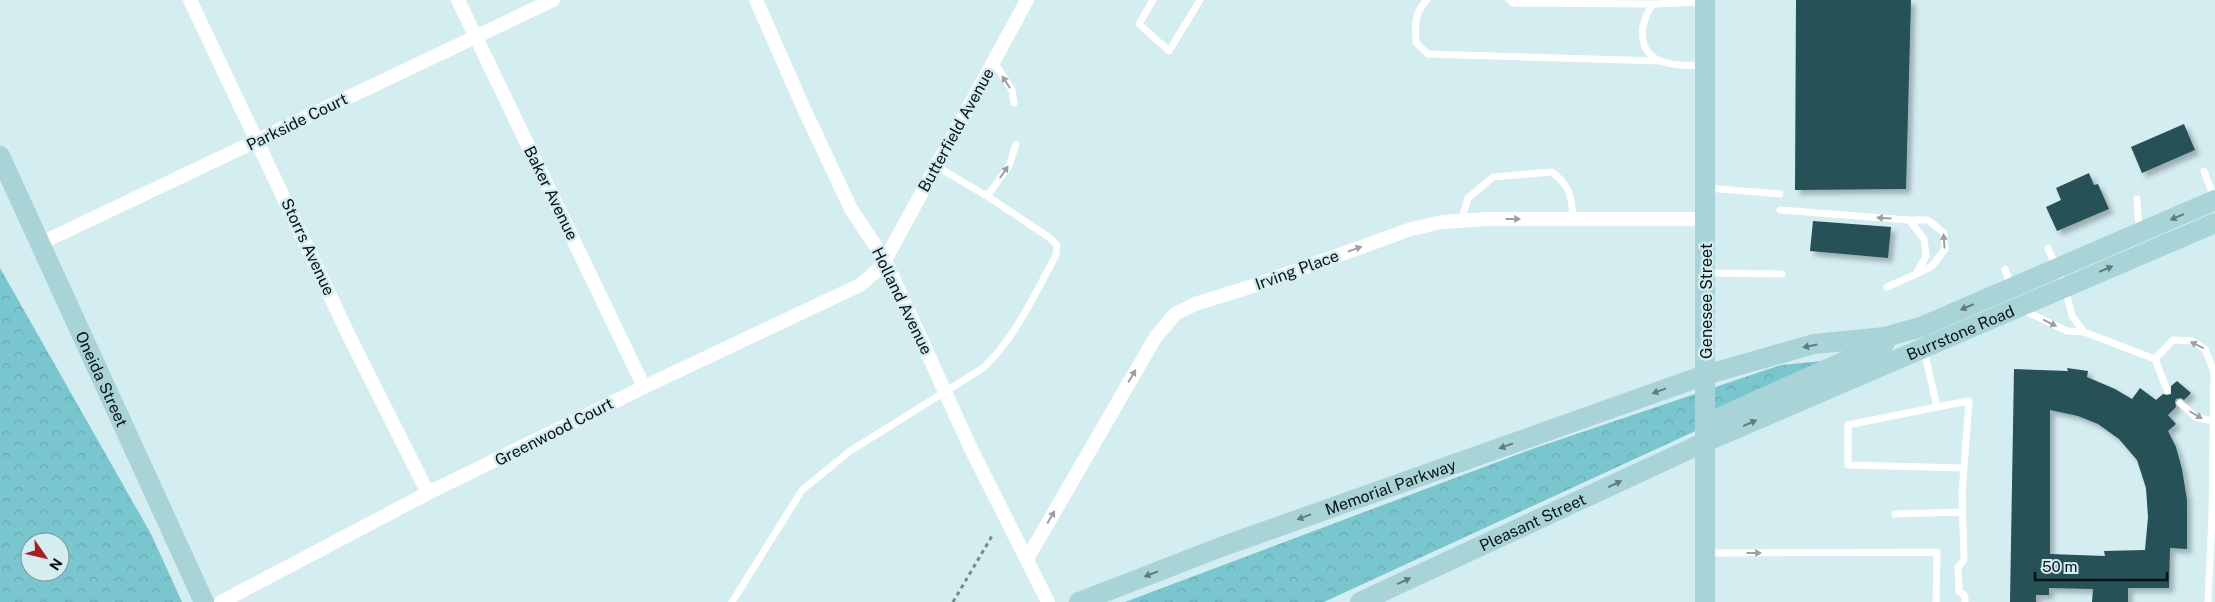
<svg xmlns="http://www.w3.org/2000/svg" width="2215" height="602" font-family="'Public Sans',sans-serif">
<defs>
<pattern id="park-crowns" width="20" height="18" patternUnits="userSpaceOnUse" patternTransform="scale(1.25)"><rect width="20" height="18" fill="#7ac6cf"/><path d="M2 6a3 3 0 1 1 6 0M12 15a3 3 0 1 1 6 0" fill="none" stroke="#68a9b1"/></pattern>
<filter id="shadow"><feDropShadow dx="4.5" dy="4.5" stdDeviation="2.5" flood-color="#0004"/></filter>
</defs>
<rect width="100%" height="100%" fill="#d4edf1"/>
<path fill="url(#park-crowns)" fill-rule="evenodd" d="M 0,268 L 151,534 L 182,602 L 0,602 ZM 30,542 L 60,542 L 60,572 L 30,572 Z
M 1854,358 L 1324,602 L 1125,602 L 1532,449 L 1781,365 Z"/>
<path fill="#255157" fill-rule="evenodd" filter="url(#shadow)" d="M 1796,0 L 1911,0 L 1906,189 L 1795,190 Z
M 2184,124 L 2195,150 L 2142,173 L 2131,147 Z
M 2089,173 L 2094,185 L 2098,184 L 2109,209 L 2057,231 L 2046,207 L 2061,200 L 2056,188 Z
M 1813,221 L 1891,227 L 1888,258 L 1810,251 Z
M 2067,368 L 2088,371 L 2087,377 L 2115,389 L 2132,399 L 2140,388 L 2156,400 L 2163,394 L 2167,395 L 2171,394 L 2171,386 L 2177,381 L 2191,393 L 2184,400 L 2181,398 L 2176,399 L 2175,402 L 2176,407 L 2168,415 L 2176,424 L 2168,431 L 2176,447 L 2182,469 L 2187,500 L 2187,549 L 2170,548 L 2169,588 L 2128,588 L 2128,602 L 2092,602 L 2093,589 L 2049,588 L 2049,595 L 2036,595 L 2036,602 L 2010,602 L 2014,369 L 2068,371 ZM 2050,410 L 2078,416 L 2098,424 L 2119,439 L 2137,460 L 2146,488 L 2148,517 L 2145,550 L 2104,551 L 2105,556 L 2050,554 Z"/>
<g fill="none" stroke-linecap="round" stroke-linejoin="round">
<path stroke="#77898b" stroke-width="3" stroke-dasharray="4 4" stroke-linecap="butt" d="M 953,602 L 992,536"/>
<path stroke="#fff" stroke-width="7" d="M 1153,0 L 1139,24 L 1169,51 L 1200,0
M 1427,0 C 1414,12 1415,26 1416,43 L 1428,54 L 1661,61
M 1509,0 L 1513,3 L 1653,4
M 1704,2 L 1653,4 C 1640,22 1635,51 1661,61 C 1674,66 1691,66 1704,65
M 994,62 L 1012,90 L 1014,103
M 2204,171 L 2214,198
M 1708,188 L 1780,194
M 987,196 L 1009,166 L 1016,144
M 2137,199 L 2139,231
M 1780,210 L 1909,220 L 1924,239 L 1926,256 L 1916,274 L 1887,287
M 1909,220 L 1928,220 L 1944,233 L 1945,249 L 1932,266 L 1916,274
M 1461,221 L 1468,198 L 1493,177 L 1552,172 C 1570,186 1572,197 1573,219
M 2048,248 L 2065,287 L 2072,316 L 2084,332
M 2005,269 L 2011,286
M 1707,273 L 1782,274
M 2023,310 L 2067,331 L 2084,332 L 2155,359 L 2167,390
M 1924,350 L 1937,407 L 1969,401 L 1962,493 L 1964,560 L 1958,567 L 1959,591 L 1965,596 L 1965,602
M 2155,359 L 2173,340 L 2192,341 L 2205,349 L 2214,372 L 2212,516 L 2208,602
M 2180,403 L 2197,418 L 2215,421
M 1937,407 L 1848,425 L 1848,465 L 1964,468
M 1895,514 L 1962,512
M 1706,553 L 1937,552 L 1936,602
M 732,602 L 802,490 L 850,451 L 983,368 C 1016,337 1034,295 1056,255 L 1057,245 L 1050,238 L 987,196 L 936,166"/>
<path stroke="#fff" stroke-width="14" d="M 190,0 L 350,338 L 428,493
M 458,0 L 644,387
M 756,0 L 804,109 L 851,209 L 885,260 L 971,449 L 1048,602
M 41,243 L 553,0
M 1027,559 L 1155,338 L 1175,314 L 1195,304 L 1253,286 L 1411,229 L 1442,222 L 1487,219 L 1706,219
M 221,602 L 428,493 L 644,387 L 860,285 L 880,268 L 885,260 L 1027,0"/>
<g stroke="#a8d3d7" stroke-width="20">
<path d="M 1705,0 L 1705,602"/>
<path id="s1" d="M 0,156 L 204,602"/>
<path d="M 1705,424 L 1885,343"/>
<path id="s2" d="M 1079,602 L 1221,547 L 1705,375 L 1814,344 L 1885,337 L 1921,327 L 2215,200"/>
<path id="s3" d="M 1360,602 L 1705,442 L 2215,223"/>
</g>
</g>
<defs><path id="oneway-solid" d="M-6-.8H1V-3.2L6.5 0L1 3.2V.8H-6Z" transform="scale(1.25)"/></defs>
<g fill="#9da0a1">
<use href="#oneway-solid" transform="translate(1006 82) rotate(-123)"/>
<use href="#oneway-solid" transform="translate(1004 172) rotate(-56)"/>
<use href="#oneway-solid" transform="translate(1884 218) rotate(-176)"/>
<use href="#oneway-solid" transform="translate(1513 219)"/>
<use href="#oneway-solid" transform="translate(1944 241) rotate(-94)"/>
<use href="#oneway-solid" transform="translate(1355 249) rotate(-20)"/>
<use href="#oneway-solid" transform="translate(2050 323) rotate(26)"/>
<use href="#oneway-solid" transform="translate(2197 345) rotate(-154)"/>
<use href="#oneway-solid" transform="translate(1132 376) rotate(-59)"/>
<use href="#oneway-solid" transform="translate(2196 415) rotate(30)"/>
<use href="#oneway-solid" transform="translate(1051 517) rotate(-60)"/>
<use href="#oneway-solid" transform="translate(1754 553)"/>
</g>
<g fill="#607c7f">
<use href="#oneway-solid" transform="translate(2177 217) rotate(157)"/>
<use href="#oneway-solid" transform="translate(2106 269) rotate(-23)"/>
<use href="#oneway-solid" transform="translate(1967 307) rotate(157)"/>
<use href="#oneway-solid" transform="translate(1810 346) rotate(169)"/>
<use href="#oneway-solid" transform="translate(1659 391) rotate(160)"/>
<use href="#oneway-solid" transform="translate(1750 423) rotate(-24)"/>
<use href="#oneway-solid" transform="translate(1506 446) rotate(160)"/>
<use href="#oneway-solid" transform="translate(1615 484) rotate(-25)"/>
<use href="#oneway-solid" transform="translate(1304 517) rotate(160)"/>
<use href="#oneway-solid" transform="translate(1151 574) rotate(159)"/>
<use href="#oneway-solid" transform="translate(1404 581) rotate(-25)"/>
</g>
<g text-anchor="middle" dominant-baseline="central" stroke-width="5" stroke-linejoin="round" paint-order="stroke">
<g font-size="16" fill="#091213" stroke="#d4edf1">
<text transform="translate(297 122) rotate(-26)">Parkside Court</text>
<text transform="translate(956 130) rotate(-61)">Butterfield Avenue</text>
<text transform="translate(551 193) rotate(64)">Baker Avenue</text>
<text transform="translate(308 247) rotate(65)">Storrs Avenue</text>
<text transform="translate(1297 270) rotate(-20)">Irving Place</text>
<text transform="translate(902 301) rotate(64)">Holland Avenue</text>
<text transform="translate(1706 301) rotate(-90)">Genesee Street</text>
<text stroke="none"><textPath href="#s3" startOffset="658">Burrstone Road</textPath></text>
<text stroke="none"><textPath href="#s1" startOffset="245">Oneida Street</textPath></text>
<text transform="translate(554 432) rotate(-27)">Greenwood Court</text>
<text stroke="none"><textPath href="#s2" startOffset="332">Memorial Parkway</textPath></text>
<text stroke="none"><textPath href="#s3" startOffset="190">Pleasant Street</textPath></text>
</g>
</g>
<g transform="translate(45 557) rotate(124)"><circle r="24" fill="#d4edf1" stroke="#839598"/>
<path d="M0-4L9 19L0 12L-9 19Z" fill="#ae1b20"/>
<text y="-8" font-size="14" font-weight="bold" text-anchor="middle" fill="#091213">N</text>
</g>
<path d="M2035 572v8h132v-8" fill="none" stroke="#091213" stroke-width="2.5"/>
<text x="2042" y="572" font-size="15" fill="#091213" stroke="#d4edf1" stroke-width="4" paint-order="stroke">50 m</text>
</svg>
